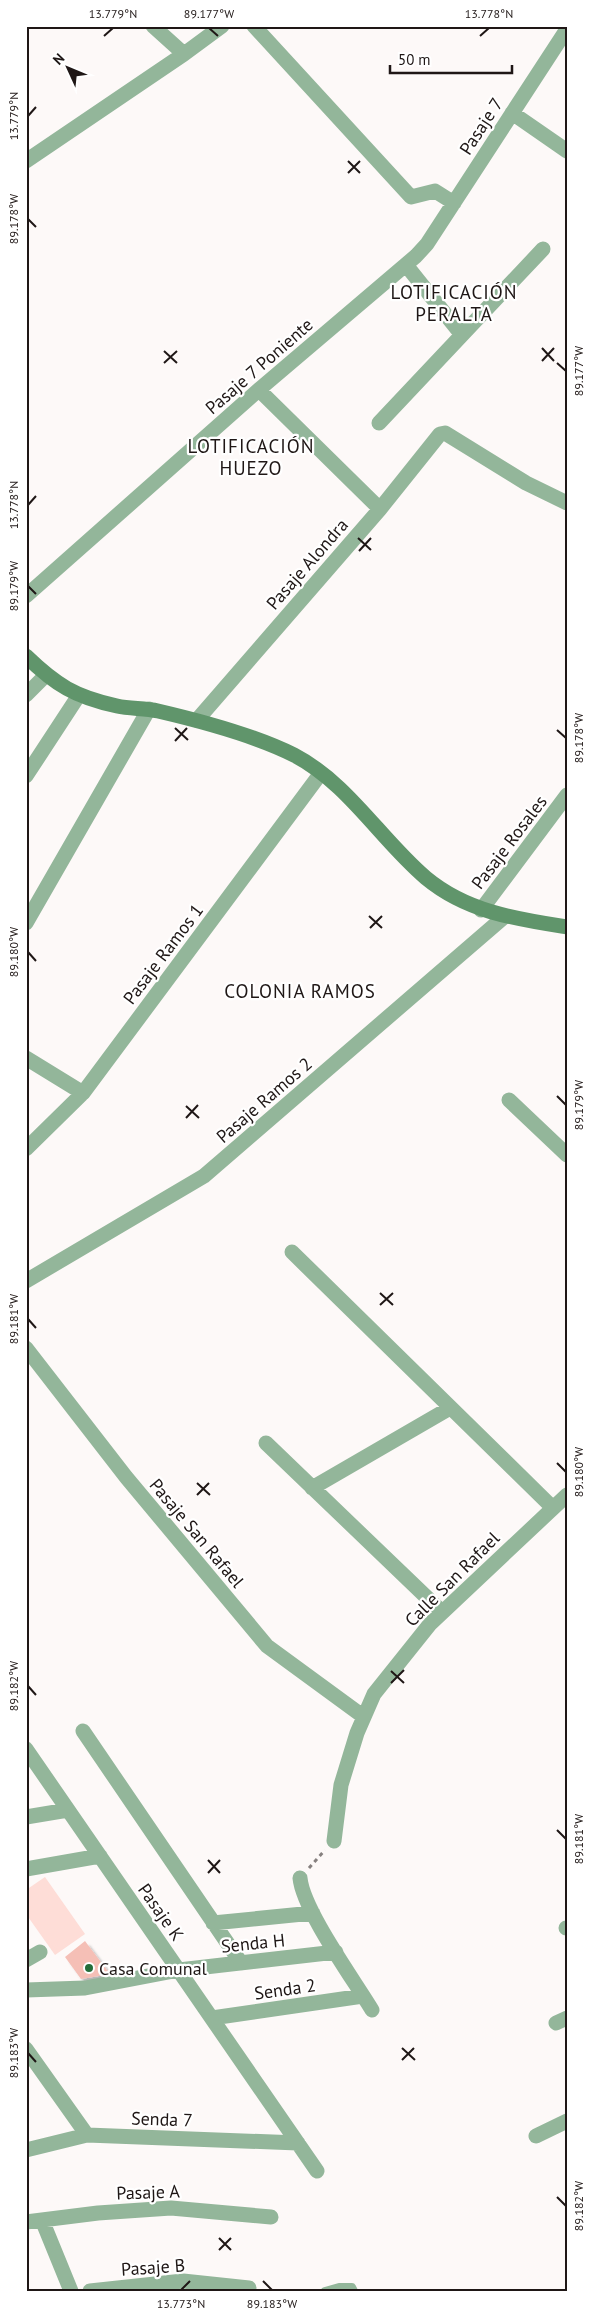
<svg xmlns="http://www.w3.org/2000/svg" width="593" height="2317" font-family="'PT Sans',sans-serif">
<defs>
<filter id="shadow"><feDropShadow dx="4.5" dy="4.5" stdDeviation="1" flood-color="#0004"/></filter>
</defs>
<rect width="100%" height="100%" fill="#fdf9f8"/>
<path fill="#feddd7" d="M 45,1877 L 85,1934 L 55,1955 L 26,1914 L 26,1890 Z"/>
<path fill="#f5bfb6" filter="url(#shadow)" d="M 85,1941 L 110,1974 L 81,1979 L 65,1957 Z"/>
<g fill="none" stroke-linecap="round" stroke-linejoin="round">
<path stroke="#86807f" stroke-width="3" stroke-dasharray="4 4" stroke-linecap="butt" d="M 309,1868 L 325,1850"/>
<path stroke="#93b69a" stroke-width="8" d="M 325,2291 L 339,2287 L 352,2287 L 354,2291"/>
<path stroke="#93b69a" stroke-width="15" d="M 153,26 L 184,54
M 254,26 L 411,197 L 435,191 L 454,203
M 512,113 L 567,151
M 26,161 L 184,54 L 222,26
M 406,265 L 462,335
M 259,390 L 380,509
M 379,423 L 543,249
M 26,596 L 262,387 L 416,256 L 427,244 L 567,29
M 26,695 L 46,675
M 197,720 L 380,509 L 440,434 L 445,433 L 526,483 L 567,503
M 26,776 L 79,695
M 481,910 L 567,795
M 26,923 L 149,709
M 26,1058 L 83,1093
M 509,1100 L 567,1155
M 26,1149 L 83,1093 L 321,773
M 292,1252 L 553,1508
M 26,1281 L 204,1176 L 504,917
M 26,1348 L 126,1477 L 267,1646 L 364,1717
M 266,1443 L 442,1612
M 312,1488 L 450,1408
M 83,1731 L 241,1963
M 26,1749 L 317,2171
M 26,1817 L 68,1810
M 334,1841 L 341,1785 L 357,1733 L 374,1694 L 430,1624 L 567,1495
M 26,1869 L 100,1856
M 300,1878 C 303,1910 354,1980 372,2010
M 213,1923 L 313,1913
M 566,1928 L 567,1928
M 26,1960 L 40,1952
M 26,1990 L 85,1988 L 179,1970 L 336,1952
M 212,2018 L 363,1996
M 556,2023 L 567,2018
M 26,2049 L 87,2135
M 536,2136 L 567,2121
M 26,2150 L 87,2135 L 298,2143
M 42,2220 L 71,2291
M 26,2222 L 98,2213 L 171,2208 L 271,2217
M 90,2291 L 183,2281 L 249,2288"/>
<path stroke="#60956b" stroke-width="15" d="M 26,656 C 56,685 75,697 117,706 C 130,709 144,708 158,711 C 201,721 254,735 294,755 C 348,783 381,840 426,878 C 467,912 516,919 567,927"/>
</g>
<path fill="none" stroke="#1f1716" stroke-width="2" d="M 209,28 L 218,36M 104,36 L 113,28M 480,36 L 489,28M 28,116 L 36,107M 348,161 L 360,173M 348,173 L 360,161M 28,219 L 36,227M 542,348 L 554,361M 164,351 L 177,363M 542,361 L 554,348M 164,363 L 177,351M 557,363 L 566,371M 28,505 L 36,496M 358,538 L 371,550M 359,551 L 371,538M 28,586 L 36,594M 175,728 L 188,740M 557,730 L 566,738M 175,741 L 187,728M 369,916 L 382,928M 370,928 L 382,916M 28,952 L 36,961M 557,1096 L 566,1105M 186,1106 L 199,1118M 186,1118 L 198,1105M 380,1293 L 393,1305M 380,1305 L 393,1293M 28,1319 L 36,1328M 557,1463 L 566,1472M 197,1483 L 210,1495M 197,1495 L 209,1483M 391,1671 L 404,1683M 391,1683 L 404,1670M 28,1686 L 36,1695M 557,1830 L 566,1839M 208,1860 L 220,1873M 208,1873 L 220,1860M 402,2048 L 415,2060M 28,2053 L 36,2062M 402,2060 L 414,2048M 557,2197 L 566,2206M 219,2238 L 231,2250M 219,2250 L 231,2238M 263,2281 L 272,2290M 181,2290 L 190,2281"/>
<circle fill="#246d3a" stroke="#fff" stroke-width="2" cx="89" cy="1968" r="5"/>
<g text-anchor="middle" dominant-baseline="central" stroke-width="4.5" stroke-linejoin="round" paint-order="stroke">
<g font-size="18" fill="#1f1716" stroke="#fff">
<text transform="translate(481 126) rotate(-57)">Pasaje 7</text>
<text transform="translate(259 366) rotate(-41)">Pasaje 7 Poniente</text>
<text transform="translate(307 564) rotate(-49)">Pasaje Alondra</text>
<text transform="translate(509 842) rotate(-53)">Pasaje Rosales</text>
<text transform="translate(163 954) rotate(-53)">Pasaje Ramos 1</text>
<text transform="translate(264 1100) rotate(-41)">Pasaje Ramos 2</text>
<text transform="translate(197 1533) rotate(50)">Pasaje San Rafael</text>
<text transform="translate(452 1579) rotate(-45)">Calle San Rafael</text>
<text transform="translate(161 1912) rotate(55)">Pasaje K</text>
<text transform="translate(253 1943) rotate(-6)">Senda H</text>
<text transform="translate(285 1989) rotate(-8)">Senda 2</text>
<text transform="translate(162 2119) rotate(2)">Senda 7</text>
<text transform="translate(148 2192) rotate(-2)">Pasaje A</text>
<text transform="translate(153 2267) rotate(-4)">Pasaje B</text>
</g>
<g font-size="18" fill="#1f1716" stroke="#fff" text-anchor="start">
<text x="99" y="1968">Casa Comunal</text>
</g>
<g font-size="19" letter-spacing="1" fill="#1f1716" stroke="#fff">
<text x="454" y="292">LOTIFICACIÓN<tspan x="454" dy="22">PERALTA</tspan></text>
<text x="251" y="446">LOTIFICACIÓN<tspan x="251" dy="22">HUEZO</tspan></text>
<text x="300" y="991">COLONIA RAMOS</text>
</g>
</g>
<rect width="593" height="2317" fill="none" stroke="#ffffff" stroke-width="55"/>
<g transform="translate(68 68) rotate(314)" stroke="#ffffff" stroke-width="4" paint-order="stroke">
<path d="M0-4L9 19L0 12L-9 19Z" fill="#1f1716"/>
<text y="-8" font-size="14" font-weight="bold" text-anchor="middle" fill="#1f1716">N</text>
</g>
<path d="M390 65v8h122v-8" fill="none" stroke="#1f1716" stroke-width="2.5"/>
<text x="398" y="65" font-size="15" fill="#1f1716" stroke="#ffffff" stroke-width="4" paint-order="stroke">50 m</text>
<rect x="28" y="28" width="538" height="2262" fill="none" stroke="#1f1716" stroke-width="2"/>
<g font-size="12" text-anchor="middle" fill="#1f1716">
<text x="113" y="18">13.779°N</text>
<text x="209" y="18">89.177°W</text>
<text x="489" y="18">13.778°N</text>
<text transform="translate(14 116) rotate(-90)" y="4">13.779°N</text>
<text transform="translate(14 219) rotate(-90)" y="4">89.178°W</text>
<text transform="translate(579 371) rotate(-90)" y="4">89.177°W</text>
<text transform="translate(14 505) rotate(-90)" y="4">13.778°N</text>
<text transform="translate(14 586) rotate(-90)" y="4">89.179°W</text>
<text transform="translate(579 738) rotate(-90)" y="4">89.178°W</text>
<text transform="translate(14 952) rotate(-90)" y="4">89.180°W</text>
<text transform="translate(579 1105) rotate(-90)" y="4">89.179°W</text>
<text transform="translate(14 1319) rotate(-90)" y="4">89.181°W</text>
<text transform="translate(579 1472) rotate(-90)" y="4">89.180°W</text>
<text transform="translate(14 1686) rotate(-90)" y="4">89.182°W</text>
<text transform="translate(579 1839) rotate(-90)" y="4">89.181°W</text>
<text transform="translate(14 2053) rotate(-90)" y="4">89.183°W</text>
<text transform="translate(579 2206) rotate(-90)" y="4">89.182°W</text>
<text x="181" y="2308">13.773°N</text>
<text x="272" y="2308">89.183°W</text>
</g>
</svg>
